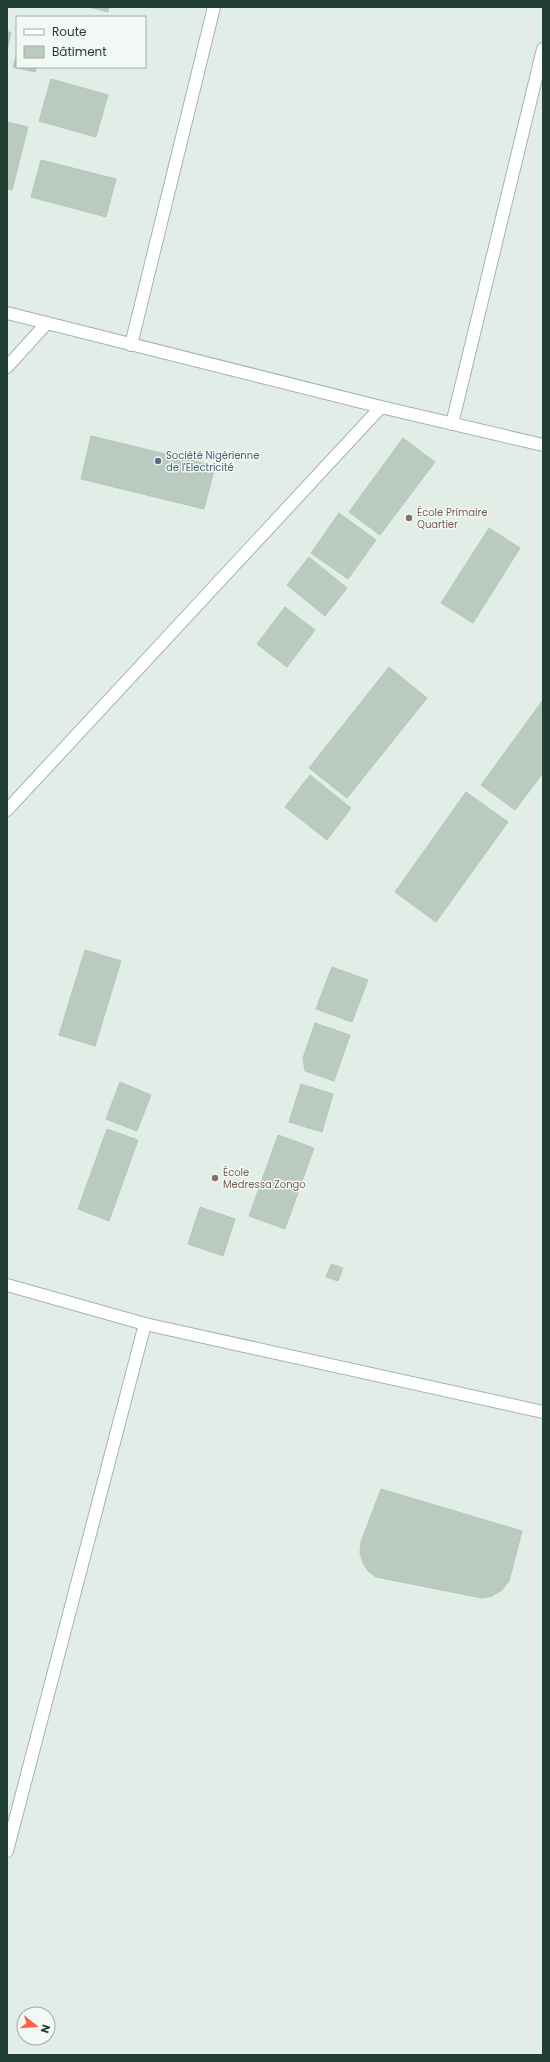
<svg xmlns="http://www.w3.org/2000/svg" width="550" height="2062" font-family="Poppins,sans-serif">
<rect width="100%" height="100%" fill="#e1ede6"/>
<path fill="#b9cbc1" stroke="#b3c7bc" d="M 89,7 L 109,7 L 108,12 Z
M 7,31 L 11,33 L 7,50 Z
M 17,53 L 17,67 L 37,67 L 35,72 L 13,67 Z
M 51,79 L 108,95 L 96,137 L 39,121 Z
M 7,122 L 28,127 L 12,190 L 7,189 Z
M 41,160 L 116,179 L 106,217 L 31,197 Z
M 91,436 L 215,466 L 204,509 L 81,479 Z
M 403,438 L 435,462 L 380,535 L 349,512 Z
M 339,513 L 376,540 L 348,579 L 311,553 Z
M 489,528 L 520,548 L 473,623 L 441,603 Z
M 309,557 L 347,588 L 325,616 L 287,585 Z
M 285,607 L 315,630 L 287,667 L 257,644 Z
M 389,667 L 427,698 L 347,798 L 309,768 Z
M 543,700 L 543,773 L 515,810 L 481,785 Z
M 310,775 L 351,808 L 327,840 L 285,807 Z
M 466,792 L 508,822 L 436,922 L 395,892 Z
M 85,950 L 121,961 L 95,1046 L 59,1035 Z
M 332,967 L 368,980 L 352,1022 L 316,1009 Z
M 315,1023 L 350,1035 L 334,1081 L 305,1071 L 303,1058 Z
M 120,1082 L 151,1095 L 137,1131 L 106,1119 Z
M 301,1084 L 333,1094 L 322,1132 L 289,1122 Z
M 107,1129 L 138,1140 L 109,1221 L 78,1209 Z
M 278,1135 L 314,1148 L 285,1229 L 249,1216 Z
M 200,1207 L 235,1219 L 223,1256 L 188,1244 Z
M 331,1264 L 343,1268 L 338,1281 L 326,1277 Z
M 381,1489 L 522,1531 L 509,1581 L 502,1590 L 492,1596 L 482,1598 L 376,1577 L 368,1571 L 363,1563 L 360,1553 L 361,1542 Z"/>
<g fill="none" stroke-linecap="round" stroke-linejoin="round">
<g stroke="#a3b5ac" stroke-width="14">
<path id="minor" d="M 131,345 L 214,7
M 7,367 L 47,323
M 452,424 L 543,49
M 7,1851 L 145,1324"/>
</g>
<g stroke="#a3b5ac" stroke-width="14">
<path id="tertiary" d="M 7,313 L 381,407 L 543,445
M 7,810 L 381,407
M 7,1285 L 145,1324 L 543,1412"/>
</g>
<use href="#minor" stroke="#fff" stroke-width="12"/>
<use href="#tertiary" stroke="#fff" stroke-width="12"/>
</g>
<circle fill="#5c6f8a" stroke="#f2f9f4" stroke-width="1.5" cx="158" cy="461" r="4"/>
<g fill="#8d6e63" stroke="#f2f9f4" stroke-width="1.5">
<circle cx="409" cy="518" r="4"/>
<circle cx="215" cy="1178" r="4"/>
</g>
<g text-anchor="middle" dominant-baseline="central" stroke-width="3" stroke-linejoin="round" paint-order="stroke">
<g font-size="10" fill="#4e5e75" stroke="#f2f9f4" text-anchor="start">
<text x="166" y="455">Société Nigérienne<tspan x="166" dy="12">de l'Electricité</tspan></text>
</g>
<g font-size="10" fill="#785e54" stroke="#f2f9f4" text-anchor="start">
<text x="417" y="512">École Primaire<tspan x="417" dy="12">Quartier</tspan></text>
<text x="223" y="1172">École<tspan x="223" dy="12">Medressa Zongo</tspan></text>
</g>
</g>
<rect width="550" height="2062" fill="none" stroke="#203f32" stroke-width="16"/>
<rect x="16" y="16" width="130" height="52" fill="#f2f9f4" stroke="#9eafa6"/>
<rect x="24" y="29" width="20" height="6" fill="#ffffff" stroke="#9eafa6"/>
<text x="52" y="36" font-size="12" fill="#203f32">Route</text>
<rect x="24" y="46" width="20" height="12" fill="#b9cbc1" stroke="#9eafa6"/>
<text x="52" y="56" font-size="12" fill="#203f32">Bâtiment</text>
<g transform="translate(36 2026) rotate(107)"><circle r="19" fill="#f2f9f4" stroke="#9eafa6"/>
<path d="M0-3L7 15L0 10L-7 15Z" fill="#fd604e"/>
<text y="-6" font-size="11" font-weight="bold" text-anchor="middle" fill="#203f32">N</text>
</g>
</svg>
